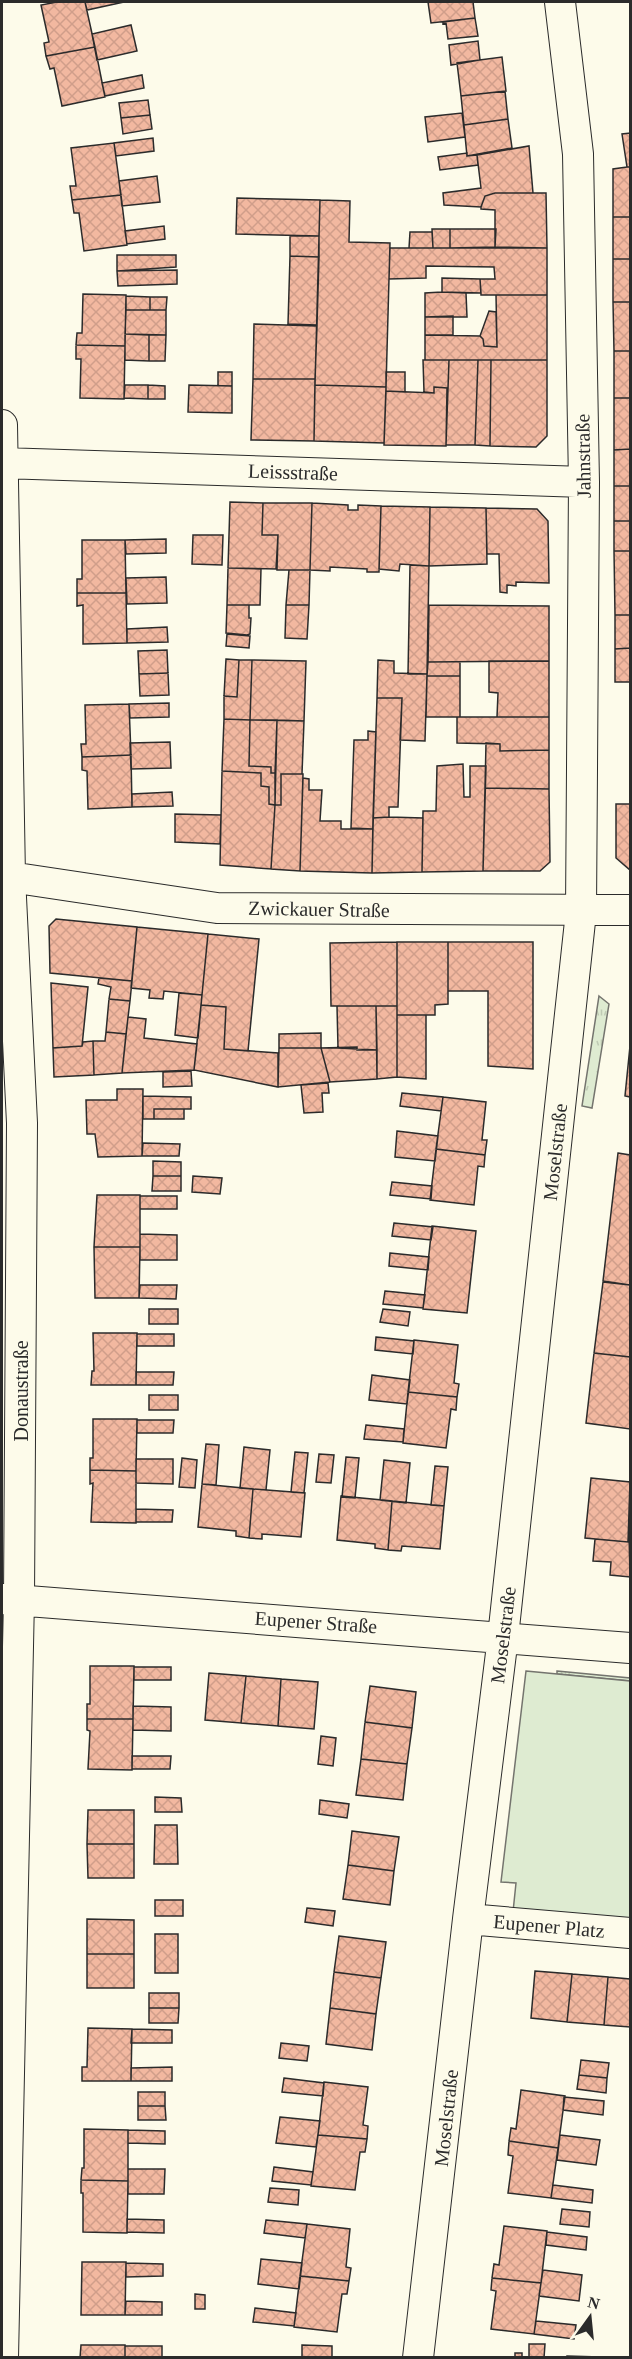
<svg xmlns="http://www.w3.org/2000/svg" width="632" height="2359" font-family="Georgia,serif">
<defs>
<pattern id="grass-tufts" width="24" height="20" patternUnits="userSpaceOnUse" patternTransform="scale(1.5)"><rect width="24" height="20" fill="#deebd1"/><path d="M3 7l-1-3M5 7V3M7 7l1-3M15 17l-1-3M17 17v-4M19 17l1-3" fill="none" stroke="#bfcab4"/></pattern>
<pattern id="building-cross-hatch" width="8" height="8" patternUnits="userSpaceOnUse" patternTransform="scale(1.5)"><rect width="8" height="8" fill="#f2b8a0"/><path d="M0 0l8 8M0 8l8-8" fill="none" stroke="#d09e8a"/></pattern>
</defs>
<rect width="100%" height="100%" fill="#fdfbea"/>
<path fill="url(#grass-tufts)" stroke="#74746e" stroke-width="1.5" d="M 599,996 L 609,1004 L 592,1108 L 582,1106 Z
M 557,1671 L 630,1678 L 630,1681 L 557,1674 Z"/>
<path fill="#deebd1" stroke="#74746e" stroke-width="1.5" d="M 526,1671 L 630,1681 L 630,1921 L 513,1912 L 516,1883 L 501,1882 Z"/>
<path fill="url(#building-cross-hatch)" stroke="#2b2b2b" stroke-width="1.5" d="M 57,2 L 85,2 L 95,47 L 46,56 L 44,43 L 49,42 L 41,5 Z
M 85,2 L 124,2 L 87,10 Z
M 428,2 L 473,2 L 475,18 L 431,23 Z
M 475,18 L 478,36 L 448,39 L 446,23 L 443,24 L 443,22 Z
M 131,25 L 137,51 L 97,60 L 92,34 Z
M 478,41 L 480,60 L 451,65 L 449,45 Z
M 95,47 L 105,97 L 62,106 L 54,68 L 50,69 L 46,56 Z
M 502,57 L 506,91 L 461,96 L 457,63 Z
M 142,75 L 144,88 L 105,96 L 102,83 Z
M 505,91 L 508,119 L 464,125 L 461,96 Z
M 148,100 L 150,115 L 121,118 L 119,103 Z
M 462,113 L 465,137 L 428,142 L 425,117 Z
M 150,115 L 152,129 L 123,134 L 121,118 Z
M 508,119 L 512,148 L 467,156 L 464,125 Z
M 630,133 L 630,167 L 627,167 L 622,134 Z
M 153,138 L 154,151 L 116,156 L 114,143 Z
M 114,143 L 121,195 L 72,200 L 70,186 L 76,186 L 71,148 Z
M 529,146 L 533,193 L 495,193 L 485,196 L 481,207 L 444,205 L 443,193 L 481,188 L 477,155 Z
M 467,153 L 467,156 L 477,155 L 478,165 L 440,170 L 438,157 Z
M 627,167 L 630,167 L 630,217 L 613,217 L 613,169 Z
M 157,176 L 160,202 L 122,206 L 119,181 Z
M 495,193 L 546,193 L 547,248 L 495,247 L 495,210 L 481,209 L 481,207 L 485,196 Z
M 121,195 L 127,245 L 84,251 L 79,213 L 74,213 L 72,200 Z
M 237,198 L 320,200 L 319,236 L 236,234 Z
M 320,200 L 350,201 L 349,242 L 390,243 L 386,387 L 315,385 Z
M 613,217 L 630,217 L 630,259 L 613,259 Z
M 164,226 L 165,239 L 127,244 L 125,231 Z
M 432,229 L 450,229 L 450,248 L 433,248 Z
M 450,229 L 496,229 L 495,247 L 450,248 Z
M 410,232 L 432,232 L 433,248 L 409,248 Z
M 290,236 L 319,236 L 319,257 L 290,256 Z
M 390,248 L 547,248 L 547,295 L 481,295 L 480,279 L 495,279 L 494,267 L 426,266 L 426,278 L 389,279 Z
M 117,255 L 176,255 L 176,267 L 117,271 Z
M 290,256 L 319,257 L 317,325 L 288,324 Z
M 613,259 L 630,259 L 630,302 L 613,302 Z
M 177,270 L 177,284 L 118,286 L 117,271 Z
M 442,278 L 480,279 L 481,293 L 442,292 Z
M 442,292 L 466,293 L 467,317 L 425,317 L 425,293 Z
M 83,294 L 126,295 L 125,346 L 76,345 L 77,333 L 82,333 Z
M 496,295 L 547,295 L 547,360 L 425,360 L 425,335 L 480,336 L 483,339 L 484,346 L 497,347 Z
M 126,296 L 150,297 L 150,310 L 126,310 Z
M 150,297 L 167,297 L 166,310 L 150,310 Z
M 613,302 L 630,302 L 630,351 L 614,351 Z
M 126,310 L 166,310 L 166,335 L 125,334 Z
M 489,311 L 496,312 L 497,347 L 484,346 L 483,339 L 480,336 Z
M 453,316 L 453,335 L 425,335 L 425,317 Z
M 254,324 L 317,326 L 315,379 L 253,379 Z
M 125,334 L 149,335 L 149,361 L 125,360 Z
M 149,335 L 166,335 L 165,361 L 149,361 Z
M 76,345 L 125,346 L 124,399 L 80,398 L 81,359 L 76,359 Z
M 614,351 L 630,351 L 630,398 L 614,398 Z
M 423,360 L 449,360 L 448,388 L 434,387 L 434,393 L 424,392 Z
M 449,360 L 478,360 L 475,445 L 446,445 Z
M 478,360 L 491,360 L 490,446 L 475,445 Z
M 491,360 L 547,360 L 547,436 L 536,447 L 490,446 Z
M 218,372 L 232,372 L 232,386 L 218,386 Z
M 386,372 L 405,372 L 405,392 L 386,391 Z
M 253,379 L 315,379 L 314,441 L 251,440 Z
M 125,385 L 148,385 L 148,399 L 124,398 Z
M 148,385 L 165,386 L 165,399 L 148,399 Z
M 189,385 L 232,386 L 232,413 L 188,412 Z
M 315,385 L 386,387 L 384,443 L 314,441 Z
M 434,387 L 447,388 L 446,446 L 384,445 L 386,391 L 434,393 Z
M 614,398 L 630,398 L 630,449 L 614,450 Z
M 630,449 L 630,486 L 614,486 L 614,450 Z
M 614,486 L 630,486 L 630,521 L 614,521 Z
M 230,502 L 263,503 L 262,535 L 278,535 L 276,569 L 228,568 Z
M 263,503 L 312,503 L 310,570 L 277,570 L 278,535 L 262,535 Z
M 312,503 L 348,505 L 348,510 L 358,510 L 358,505 L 381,506 L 379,572 L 367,572 L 367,569 L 330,567 L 330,571 L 310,570 Z
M 381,506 L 430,507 L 429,566 L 400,564 L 399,571 L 379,569 Z
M 430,507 L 486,508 L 487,564 L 429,566 Z
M 486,508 L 537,509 L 548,521 L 549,583 L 516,582 L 516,586 L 507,585 L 507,593 L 500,592 L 499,554 L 487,554 Z
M 614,521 L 630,521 L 630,551 L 614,551 Z
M 193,535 L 223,535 L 222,565 L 192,564 Z
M 166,539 L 166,553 L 126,554 L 125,540 Z
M 82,540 L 125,540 L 126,593 L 77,593 L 77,579 L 82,579 Z
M 614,551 L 630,551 L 630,615 L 615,615 Z
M 410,565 L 429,566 L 427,674 L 408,674 Z
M 228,568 L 261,569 L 260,605 L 227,605 Z
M 289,570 L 310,570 L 309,605 L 286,605 Z
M 166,577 L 167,603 L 127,604 L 126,578 Z
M 77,593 L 126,593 L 127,643 L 83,644 L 83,605 L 77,606 Z
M 227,605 L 249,605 L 249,618 L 251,618 L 250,634 L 247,635 L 226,633 Z
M 286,605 L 309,605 L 307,639 L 285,638 Z
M 429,605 L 549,606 L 549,661 L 428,662 Z
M 615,615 L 630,615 L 630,648 L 615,649 Z
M 167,627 L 168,642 L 127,643 L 127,629 Z
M 227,634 L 250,636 L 249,648 L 226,646 Z
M 630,648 L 630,682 L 615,682 L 615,649 Z
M 167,650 L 168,673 L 139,674 L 138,651 Z
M 226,659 L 239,660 L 237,697 L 224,696 Z
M 239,660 L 252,660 L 250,720 L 224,719 L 224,696 L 237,697 Z
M 252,660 L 306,661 L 304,721 L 250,720 Z
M 378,660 L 394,661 L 394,673 L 427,674 L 425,741 L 400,740 L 402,698 L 377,698 Z
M 489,661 L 549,661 L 549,717 L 497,717 L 498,693 L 489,692 Z
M 428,662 L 460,662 L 460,676 L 427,676 Z
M 168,673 L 169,695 L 140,696 L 139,674 Z
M 427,676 L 460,676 L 460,717 L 426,717 Z
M 377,698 L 402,698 L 398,807 L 389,807 L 389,817 L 373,818 Z
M 169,703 L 169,717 L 130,718 L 129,704 Z
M 129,704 L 131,755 L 82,757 L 81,744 L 86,744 L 85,705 Z
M 457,717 L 549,717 L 549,750 L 500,751 L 500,744 L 457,743 Z
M 224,719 L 250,720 L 249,766 L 271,767 L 271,773 L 275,773 L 275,805 L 269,804 L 269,787 L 261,786 L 261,773 L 222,771 Z
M 250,720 L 277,720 L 275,773 L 271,773 L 271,767 L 249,766 Z
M 277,720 L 304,721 L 302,774 L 281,774 L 281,805 L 275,805 Z
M 368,731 L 376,732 L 373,829 L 351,828 L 354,740 L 368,740 Z
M 170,742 L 171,768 L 131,769 L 130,743 Z
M 486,743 L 500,744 L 500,751 L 549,750 L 549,789 L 485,788 Z
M 131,755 L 132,807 L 88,809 L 87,771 L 82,770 L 82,757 Z
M 463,764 L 464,797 L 470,797 L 470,766 L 486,766 L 483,871 L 422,872 L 423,811 L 436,811 L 437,766 Z
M 222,771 L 261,773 L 261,786 L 269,787 L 269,804 L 275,805 L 271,869 L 220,865 Z
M 281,774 L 303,774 L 300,871 L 271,869 L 275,805 L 281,805 Z
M 303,778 L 309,779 L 309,790 L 322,790 L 320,821 L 341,821 L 341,829 L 373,829 L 372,873 L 300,871 Z
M 485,788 L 549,789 L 550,862 L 540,871 L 483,871 Z
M 172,792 L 173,806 L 132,807 L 132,794 Z
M 616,804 L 630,804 L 630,870 L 616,858 Z
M 175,814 L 221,815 L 220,844 L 175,842 Z
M 389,817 L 423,818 L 422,872 L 372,873 L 373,818 Z
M 56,919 L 137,927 L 132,981 L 50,973 L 49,926 Z
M 137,927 L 208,934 L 202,995 L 164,991 L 163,999 L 149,998 L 150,990 L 131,988 Z
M 208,934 L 259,939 L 248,1051 L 224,1049 L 226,1007 L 201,1005 Z
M 397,942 L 397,1006 L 331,1006 L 330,943 Z
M 397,942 L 448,942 L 448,1004 L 435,1005 L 435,1015 L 397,1015 Z
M 448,942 L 533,942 L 533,1069 L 488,1066 L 488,991 L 448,991 Z
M 99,978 L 132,981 L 130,1001 L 109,999 L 111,987 L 98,984 Z
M 51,983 L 88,987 L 82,1046 L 53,1048 Z
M 179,993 L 202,995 L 198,1038 L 175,1035 Z
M 109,999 L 130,1001 L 126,1034 L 106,1032 Z
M 201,1005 L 226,1007 L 224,1049 L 278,1053 L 278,1087 L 194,1070 Z
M 337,1006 L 376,1006 L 377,1050 L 338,1048 Z
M 376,1006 L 397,1006 L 397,1077 L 377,1079 Z
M 397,1015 L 426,1015 L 426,1079 L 397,1077 Z
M 128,1017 L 146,1019 L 144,1038 L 197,1044 L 194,1070 L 122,1073 Z
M 106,1032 L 126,1034 L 122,1073 L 94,1075 L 93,1041 L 105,1041 Z
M 321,1033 L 321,1048 L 279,1048 L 279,1034 Z
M 93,1041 L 94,1075 L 54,1077 L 53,1048 L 82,1046 L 83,1042 Z
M 630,1046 L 630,1097 L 625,1096 Z
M 357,1047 L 357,1050 L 377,1050 L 377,1079 L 330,1082 L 321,1048 Z
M 279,1048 L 321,1048 L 330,1082 L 278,1087 Z
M 191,1071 L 192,1086 L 163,1087 L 163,1072 Z
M 328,1083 L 329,1093 L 322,1093 L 323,1112 L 304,1113 L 301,1085 Z
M 117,1089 L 143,1089 L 142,1156 L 98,1157 L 95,1134 L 87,1134 L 86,1100 L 117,1100 Z
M 402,1093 L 443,1097 L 441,1111 L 400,1106 Z
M 143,1096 L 191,1097 L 191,1109 L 154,1109 L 154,1119 L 143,1119 Z
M 443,1097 L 486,1102 L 482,1140 L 487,1140 L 485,1155 L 436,1149 Z
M 154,1109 L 184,1109 L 184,1119 L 154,1119 Z
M 397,1131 L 438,1136 L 435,1161 L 395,1157 Z
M 143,1143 L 180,1144 L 179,1156 L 142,1156 Z
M 436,1149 L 485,1155 L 484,1167 L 478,1166 L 474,1205 L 430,1200 Z
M 618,1153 L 630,1155 L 630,1285 L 603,1281 Z
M 153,1161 L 181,1162 L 181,1176 L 153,1176 Z
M 153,1176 L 181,1176 L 181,1191 L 152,1191 Z
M 193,1176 L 222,1178 L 220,1194 L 192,1192 Z
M 392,1182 L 432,1186 L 431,1199 L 390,1195 Z
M 97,1195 L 140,1195 L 140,1247 L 94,1247 Z
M 140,1196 L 177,1196 L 177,1209 L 140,1209 Z
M 394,1223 L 433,1227 L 431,1240 L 392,1236 Z
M 432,1226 L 476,1231 L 467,1313 L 423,1309 Z
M 140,1234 L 177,1235 L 177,1260 L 140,1260 Z
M 94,1247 L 140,1247 L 139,1298 L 95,1298 Z
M 390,1253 L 429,1257 L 428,1270 L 389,1266 Z
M 603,1282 L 630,1285 L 630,1357 L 594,1353 Z
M 140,1285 L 177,1285 L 176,1299 L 139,1298 Z
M 385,1291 L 425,1295 L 423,1308 L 383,1304 Z
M 149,1309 L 178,1309 L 178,1324 L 149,1324 Z
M 383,1309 L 410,1312 L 408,1326 L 380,1322 Z
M 93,1333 L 137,1333 L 136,1385 L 91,1385 L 92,1371 L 94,1371 Z
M 137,1334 L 174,1334 L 174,1346 L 137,1346 Z
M 376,1337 L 414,1341 L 413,1354 L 375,1350 Z
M 414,1340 L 458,1345 L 454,1383 L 459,1384 L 457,1397 L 408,1392 Z
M 594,1353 L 630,1357 L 630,1429 L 586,1423 Z
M 136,1372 L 174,1372 L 173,1385 L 136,1385 Z
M 372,1375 L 410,1380 L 407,1404 L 369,1400 Z
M 408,1392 L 457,1397 L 456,1410 L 451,1409 L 446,1448 L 403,1443 Z
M 149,1395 L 178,1395 L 178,1410 L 149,1410 Z
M 93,1419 L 137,1419 L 136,1471 L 90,1470 L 90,1458 L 93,1458 Z
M 137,1420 L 174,1420 L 173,1433 L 137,1433 Z
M 366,1425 L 404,1429 L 403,1442 L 364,1439 Z
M 206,1444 L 219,1445 L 216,1485 L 202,1484 Z
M 244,1447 L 270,1450 L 266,1490 L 240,1488 Z
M 295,1452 L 308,1453 L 304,1493 L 291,1492 Z
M 319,1454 L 334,1455 L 331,1483 L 316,1482 Z
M 346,1457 L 359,1458 L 355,1498 L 342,1497 Z
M 182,1458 L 197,1460 L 195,1488 L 179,1487 Z
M 136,1459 L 173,1459 L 173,1484 L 136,1483 Z
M 384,1460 L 410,1463 L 406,1503 L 380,1500 Z
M 435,1466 L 448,1467 L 444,1506 L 431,1505 Z
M 90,1470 L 136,1471 L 136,1523 L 91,1522 L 93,1483 L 90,1484 Z
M 591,1478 L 630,1482 L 628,1542 L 585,1538 Z
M 202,1484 L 253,1489 L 249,1538 L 236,1536 L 236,1531 L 198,1527 Z
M 253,1489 L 305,1493 L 301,1537 L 262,1534 L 262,1539 L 249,1538 Z
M 341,1496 L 392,1501 L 388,1550 L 375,1548 L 375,1544 L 337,1540 Z
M 392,1501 L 444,1506 L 440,1549 L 402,1546 L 401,1551 L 388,1550 Z
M 136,1509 L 173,1510 L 172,1522 L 136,1522 Z
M 629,1532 L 630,1577 L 610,1575 L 611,1562 L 593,1561 L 595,1539 L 628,1542 Z
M 90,1666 L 134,1666 L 133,1719 L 87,1719 L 87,1704 L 90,1704 Z
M 134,1667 L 171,1667 L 171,1680 L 134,1680 Z
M 209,1673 L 246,1676 L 241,1723 L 205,1720 Z
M 246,1676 L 281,1679 L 278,1726 L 241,1723 Z
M 281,1679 L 318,1682 L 314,1729 L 278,1726 Z
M 370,1686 L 416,1692 L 412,1728 L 365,1722 Z
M 133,1706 L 171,1707 L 171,1731 L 133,1730 Z
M 87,1719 L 133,1719 L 132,1770 L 88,1769 L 90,1731 L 87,1730 Z
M 365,1722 L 412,1728 L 407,1764 L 361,1759 Z
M 321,1736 L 336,1738 L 333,1766 L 318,1764 Z
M 132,1756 L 171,1756 L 170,1769 L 132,1769 Z
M 361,1759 L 407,1764 L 403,1800 L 356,1795 Z
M 155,1797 L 181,1798 L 182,1812 L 155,1812 Z
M 320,1800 L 349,1804 L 347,1818 L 319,1814 Z
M 88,1810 L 134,1810 L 134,1844 L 87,1844 Z
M 155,1825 L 177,1825 L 178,1864 L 154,1864 Z
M 352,1831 L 399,1837 L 394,1871 L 348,1865 Z
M 87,1844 L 134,1844 L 134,1878 L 88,1878 Z
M 348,1865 L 394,1871 L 390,1905 L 343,1899 Z
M 155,1900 L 183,1900 L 183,1916 L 155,1916 Z
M 307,1908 L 335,1911 L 333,1926 L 305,1922 Z
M 87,1919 L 134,1920 L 134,1954 L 87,1954 Z
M 155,1934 L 178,1934 L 178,1973 L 155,1973 Z
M 339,1936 L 386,1942 L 381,1978 L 334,1972 Z
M 87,1954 L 134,1954 L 134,1988 L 87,1988 Z
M 535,1971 L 572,1974 L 567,2022 L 531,2018 Z
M 334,1972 L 381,1978 L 376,2014 L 330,2008 Z
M 572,1974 L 608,1977 L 604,2025 L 567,2022 Z
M 608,1977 L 630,1979 L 630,2027 L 604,2025 Z
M 149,1993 L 179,1993 L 179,2008 L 149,2008 Z
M 149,2008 L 179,2008 L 178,2023 L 149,2023 Z
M 330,2008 L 376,2014 L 372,2050 L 326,2044 Z
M 88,2028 L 132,2029 L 131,2081 L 82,2081 L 82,2067 L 87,2067 Z
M 132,2029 L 172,2030 L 172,2043 L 131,2043 Z
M 281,2043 L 309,2046 L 307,2061 L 279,2058 Z
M 581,2060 L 609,2063 L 607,2078 L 579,2075 Z
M 172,2067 L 172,2081 L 131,2081 L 131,2068 Z
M 579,2075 L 607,2078 L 606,2093 L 577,2089 Z
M 284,2078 L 324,2083 L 323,2096 L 282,2092 Z
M 324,2082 L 368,2087 L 363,2125 L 368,2126 L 367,2139 L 318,2135 Z
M 521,2090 L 565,2096 L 558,2148 L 509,2141 L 511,2128 L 516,2129 Z
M 138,2092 L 165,2092 L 165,2106 L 138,2106 Z
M 564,2097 L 604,2101 L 603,2115 L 563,2110 Z
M 138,2106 L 165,2106 L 166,2120 L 138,2120 Z
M 280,2117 L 320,2121 L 316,2147 L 276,2143 Z
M 84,2129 L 128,2130 L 128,2181 L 81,2180 L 82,2168 L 84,2168 Z
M 128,2130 L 165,2131 L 165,2144 L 128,2143 Z
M 318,2135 L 367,2139 L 365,2152 L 360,2152 L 355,2190 L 311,2186 Z
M 560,2135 L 600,2140 L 596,2165 L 557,2160 Z
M 509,2141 L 558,2148 L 551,2198 L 508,2193 L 513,2156 L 508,2155 Z
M 274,2167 L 313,2172 L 311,2185 L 272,2181 Z
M 128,2169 L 165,2169 L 164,2194 L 128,2194 Z
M 81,2180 L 128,2181 L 127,2233 L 83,2232 L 83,2193 L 81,2193 Z
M 553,2185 L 593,2190 L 592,2203 L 551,2198 Z
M 270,2188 L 299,2190 L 298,2205 L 268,2202 Z
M 562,2209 L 590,2212 L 589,2227 L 560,2224 Z
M 127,2219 L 164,2220 L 164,2233 L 127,2232 Z
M 266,2220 L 307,2224 L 305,2238 L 264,2233 Z
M 307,2224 L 350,2229 L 346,2267 L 351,2268 L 349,2281 L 300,2276 Z
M 504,2226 L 547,2231 L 541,2283 L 492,2278 L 494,2264 L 499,2265 Z
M 547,2232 L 587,2237 L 586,2250 L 546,2245 Z
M 261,2259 L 302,2263 L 299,2289 L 258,2284 Z
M 82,2262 L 126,2262 L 125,2315 L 81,2315 Z
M 126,2263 L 163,2264 L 163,2276 L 126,2277 Z
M 543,2270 L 582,2275 L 579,2301 L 539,2296 Z
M 300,2276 L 349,2281 L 347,2294 L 342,2294 L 337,2332 L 294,2327 Z
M 492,2278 L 541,2283 L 534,2334 L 491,2329 L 496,2291 L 491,2290 Z
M 195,2294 L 205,2295 L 205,2309 L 195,2309 Z
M 126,2301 L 162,2302 L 162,2315 L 125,2315 Z
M 255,2308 L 296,2313 L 294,2326 L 253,2322 Z
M 536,2321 L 576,2325 L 574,2339 L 534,2334 Z
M 529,2344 L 545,2344 L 544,2358 L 529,2358 Z
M 81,2345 L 125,2345 L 125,2358 L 80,2358 Z
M 302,2345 L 332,2346 L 332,2358 L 302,2358 Z
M 125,2346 L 162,2346 L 162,2358 L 125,2358 Z
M 515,2353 L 522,2353 L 522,2358 L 515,2358 Z
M 567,2356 L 600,2357 L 600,2358 L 567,2358 Z"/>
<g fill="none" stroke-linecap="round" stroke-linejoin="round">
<g stroke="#2b2b2b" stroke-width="32">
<path id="minor" d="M 2,425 L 10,877 L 22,1123 L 19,1599 L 3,2358
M 2,463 L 584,482
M 10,877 L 217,908 L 630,910
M 2,1599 L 630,1648
M 468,1919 L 630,1933
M 418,2358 L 468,1919 L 503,1637 L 581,912 L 584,482 L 578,154 L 560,2"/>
</g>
<use href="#minor" stroke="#fdfbea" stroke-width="30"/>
</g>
<g text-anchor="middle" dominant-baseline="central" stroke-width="4.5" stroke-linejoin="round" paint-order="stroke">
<g font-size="20" fill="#2b2b2b" stroke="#fdfbea">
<text transform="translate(583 456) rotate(-91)">Jahnstraße</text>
<text transform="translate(293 472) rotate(2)">Leissstraße</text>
<text transform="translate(319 909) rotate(1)">Zwickauer Straße</text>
<text transform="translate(555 1152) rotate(-84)">Moselstraße</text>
<text transform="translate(21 1391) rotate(-90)">Donaustraße</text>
<text transform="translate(316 1622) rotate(4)">Eupener Straße</text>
<text transform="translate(503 1635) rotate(-83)">Moselstraße</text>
<text transform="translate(549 1926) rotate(5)">Eupener Platz</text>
<text transform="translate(446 2118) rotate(-84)">Moselstraße</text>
</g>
</g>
<rect width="632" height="2359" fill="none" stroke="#2b2b2b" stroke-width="6"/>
<g transform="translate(590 2317) rotate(15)" stroke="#fdfbea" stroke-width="4.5" paint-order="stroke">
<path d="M0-4.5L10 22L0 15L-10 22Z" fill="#2b2b2b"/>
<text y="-9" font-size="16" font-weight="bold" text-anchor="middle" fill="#2b2b2b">N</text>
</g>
</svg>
